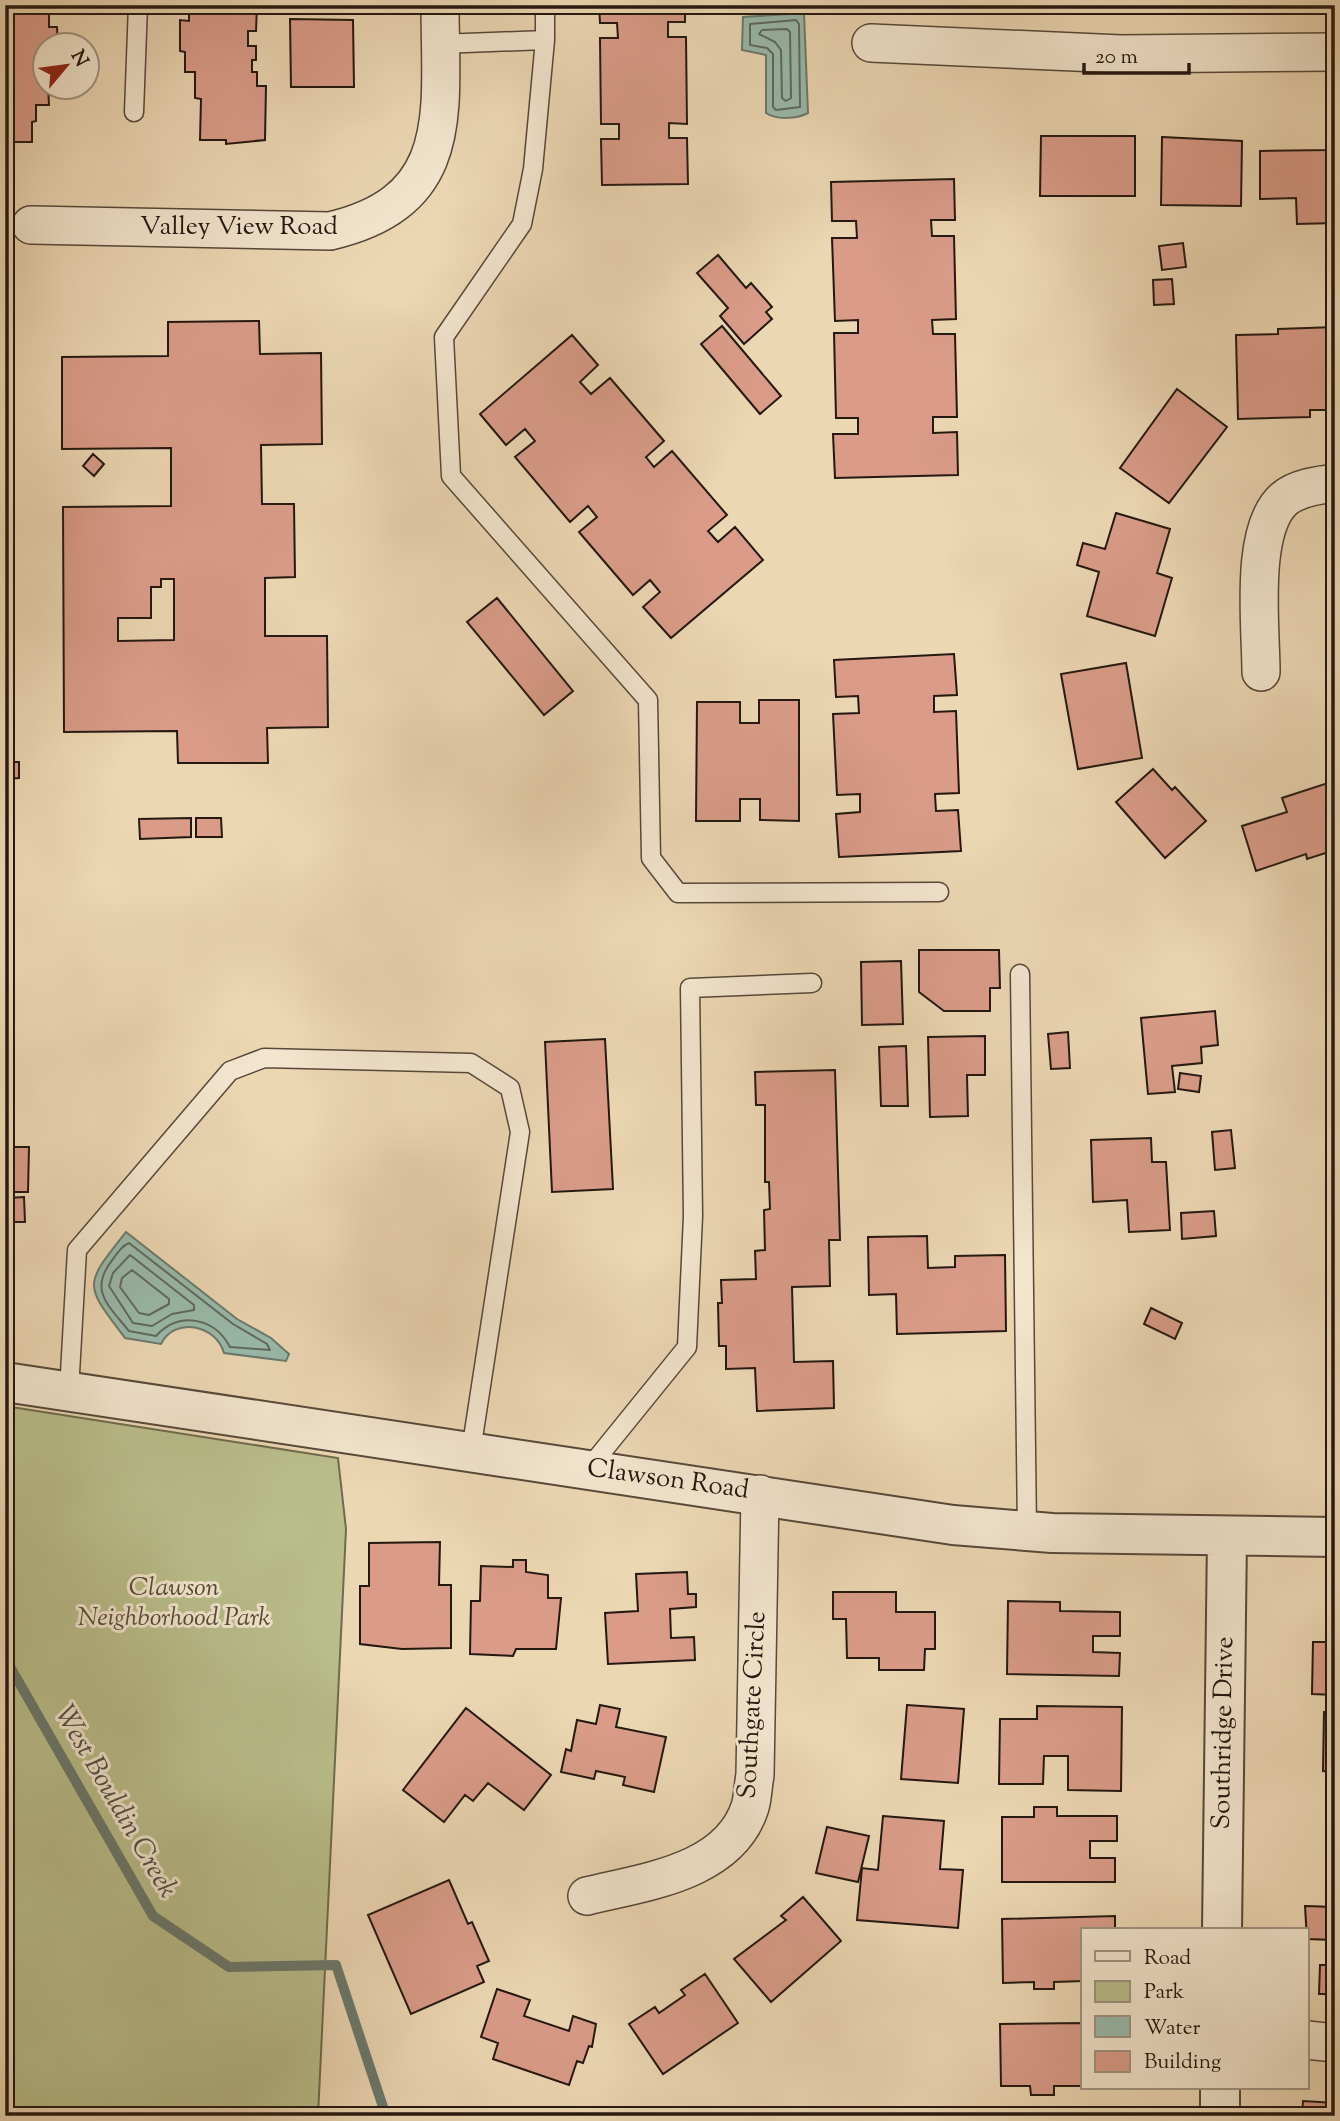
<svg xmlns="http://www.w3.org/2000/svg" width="1340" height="2121" font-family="'Sorts Mill Goudy',serif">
<rect width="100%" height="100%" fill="#ecd7b3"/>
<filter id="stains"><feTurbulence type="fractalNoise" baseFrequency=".00286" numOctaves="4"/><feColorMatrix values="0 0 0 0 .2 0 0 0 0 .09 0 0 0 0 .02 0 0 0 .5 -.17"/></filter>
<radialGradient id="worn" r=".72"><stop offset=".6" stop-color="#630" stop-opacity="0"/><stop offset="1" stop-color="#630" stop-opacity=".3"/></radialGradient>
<path fill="#b9be8b" stroke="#6e6b4e" stroke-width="2" d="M 5,1406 L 338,1458 L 346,1529 L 318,2116 L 5,2116 Z"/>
<path fill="#99baab" stroke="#6a796d" stroke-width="2" d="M 804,13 L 808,113 C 797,119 776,120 766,113 L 766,55 L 742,50 L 743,17 Z
M 126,1232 L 237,1319 L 271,1338 L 289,1354 L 286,1361 L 224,1353 C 216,1325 175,1316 161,1344 L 125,1338 C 84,1284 83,1286 126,1232 Z"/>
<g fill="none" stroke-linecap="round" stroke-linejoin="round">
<path stroke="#5e695e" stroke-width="2" d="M 796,20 L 799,24 L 800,107 L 776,110 L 773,107 L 773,54 L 767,48 L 750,45 L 750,24 Z
M 787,29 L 790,32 L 791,98 L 786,101 L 782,98 L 781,50 L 775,42 L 759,34 L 762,30 Z
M 129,1243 L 233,1324 L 267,1344 L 270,1350 L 230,1347 C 214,1317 179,1311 156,1336 L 129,1331 C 108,1305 88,1290 113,1259 C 118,1252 122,1246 129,1243 Z
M 130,1255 L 194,1305 L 194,1310 L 172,1314 L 152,1326 L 133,1323 L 109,1286 L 113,1273 Z
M 132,1270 L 169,1299 L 169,1304 L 149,1315 L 139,1313 L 120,1287 L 122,1278 Z"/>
<path stroke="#6a796d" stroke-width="10" d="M 5,1658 L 153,1916 L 229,1967 L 336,1965 L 386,2116"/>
</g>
<path fill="#da9c89" stroke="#241811" stroke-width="2" fill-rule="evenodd" d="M 5,5 L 49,5 L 49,27 L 57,27 L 58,46 L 46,46 L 49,105 L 36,105 L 36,121 L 32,122 L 32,142 L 5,142 Z
M 189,5 L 257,5 L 256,31 L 248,31 L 248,46 L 256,46 L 256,60 L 252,60 L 252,72 L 257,72 L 257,86 L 266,86 L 265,140 L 226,144 L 226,140 L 200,140 L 201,99 L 195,98 L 195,72 L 185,72 L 185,52 L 180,51 L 180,20 L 189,21 Z
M 599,5 L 685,5 L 685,22 L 668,22 L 668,37 L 686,37 L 687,124 L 669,123 L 669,138 L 687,138 L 688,184 L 602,185 L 601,139 L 619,139 L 619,124 L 601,124 L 600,38 L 618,38 L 617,23 L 600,23 Z
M 290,19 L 353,20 L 354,87 L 291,87 Z
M 1327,117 L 1335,117 L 1335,223 L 1297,224 L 1296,198 L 1260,199 L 1260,151 L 1328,150 Z
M 1041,136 L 1135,136 L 1135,196 L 1040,196 Z
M 1162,137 L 1242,141 L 1241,206 L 1161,205 Z
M 954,179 L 955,220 L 931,220 L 932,236 L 954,236 L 956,319 L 932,320 L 933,334 L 955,334 L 957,417 L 933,417 L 933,433 L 957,432 L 958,475 L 835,478 L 833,434 L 858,434 L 858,418 L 836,418 L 834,333 L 858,333 L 858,320 L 835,321 L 832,238 L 857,238 L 856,221 L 832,221 L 831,182 Z
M 1183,243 L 1186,267 L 1162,270 L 1159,246 Z
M 718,255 L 746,288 L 751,283 L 772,307 L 766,312 L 772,319 L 744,344 L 720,316 L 728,308 L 697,273 Z
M 1172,279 L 1174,304 L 1154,305 L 1153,280 Z
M 259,321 L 260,354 L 321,353 L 322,444 L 261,445 L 262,504 L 294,504 L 295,577 L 265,578 L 265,636 L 327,636 L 328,727 L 267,728 L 268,763 L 178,763 L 177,731 L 64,732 L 63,507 L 171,506 L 171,448 L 62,449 L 62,357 L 168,356 L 168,322 ZM 161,579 L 174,579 L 174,640 L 118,641 L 118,618 L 151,618 L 151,587 L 161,587 Z
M 722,326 L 781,396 L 760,414 L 701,344 Z
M 1335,327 L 1335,410 L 1310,410 L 1310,417 L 1238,419 L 1236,335 L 1278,334 L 1278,329 Z
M 572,335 L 598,365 L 580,382 L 591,394 L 610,378 L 664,441 L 646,457 L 654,467 L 672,451 L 727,515 L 708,531 L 718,542 L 735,527 L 763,560 L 671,638 L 643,607 L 660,592 L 650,580 L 633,595 L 579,532 L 597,517 L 588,506 L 570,522 L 515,457 L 535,441 L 525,429 L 506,445 L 480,414 Z
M 1177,389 L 1227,427 L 1169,503 L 1120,468 Z
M 93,454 L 104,464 L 94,476 L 83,466 Z
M 1116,513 L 1170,529 L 1157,573 L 1172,578 L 1155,636 L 1087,616 L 1099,572 L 1077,565 L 1083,543 L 1105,549 Z
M 497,598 L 573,691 L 544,715 L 467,622 Z
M 954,654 L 957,695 L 934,696 L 934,712 L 956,711 L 959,793 L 935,794 L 936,811 L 958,810 L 961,851 L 839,857 L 836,814 L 860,812 L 860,794 L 837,795 L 833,714 L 859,713 L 858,696 L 836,697 L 834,660 Z
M 1126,663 L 1142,758 L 1078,769 L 1061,674 Z
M 759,700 L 799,700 L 799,821 L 760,820 L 760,799 L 740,799 L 740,821 L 696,821 L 697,702 L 740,702 L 740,723 L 759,723 Z
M 5,762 L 19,762 L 19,778 L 5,779 Z
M 1153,769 L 1172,790 L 1175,787 L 1206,821 L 1165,858 L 1116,802 Z
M 1334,781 L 1335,850 L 1307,859 L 1306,854 L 1256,871 L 1242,826 L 1287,812 L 1282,798 Z
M 191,818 L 191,837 L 140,839 L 139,819 Z
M 196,818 L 221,818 L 222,837 L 196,837 Z
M 919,950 L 999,950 L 1000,988 L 990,988 L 990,1011 L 944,1011 L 919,992 Z
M 901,961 L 903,1024 L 862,1025 L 861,962 Z
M 1215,1011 L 1218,1045 L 1201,1047 L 1202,1063 L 1172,1066 L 1175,1092 L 1148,1094 L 1141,1018 Z
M 1068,1032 L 1070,1068 L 1051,1069 L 1048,1034 Z
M 985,1036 L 985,1075 L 967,1075 L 968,1116 L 930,1117 L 928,1037 Z
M 605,1039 L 613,1189 L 552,1192 L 545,1042 Z
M 906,1046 L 908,1106 L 881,1106 L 879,1047 Z
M 835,1070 L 840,1240 L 829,1240 L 830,1286 L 792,1287 L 794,1362 L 833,1361 L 834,1408 L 757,1411 L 755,1368 L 726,1369 L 726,1346 L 719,1346 L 718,1303 L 722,1303 L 721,1280 L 756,1279 L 755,1251 L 765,1250 L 764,1210 L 770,1209 L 769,1182 L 765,1182 L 765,1105 L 756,1105 L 755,1072 Z
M 1180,1073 L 1201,1076 L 1199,1092 L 1178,1089 Z
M 1231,1130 L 1235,1168 L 1215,1170 L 1212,1132 Z
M 1151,1138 L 1152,1162 L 1166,1162 L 1170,1230 L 1129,1232 L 1127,1200 L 1093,1202 L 1091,1140 Z
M 5,1147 L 29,1147 L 28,1192 L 5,1192 Z
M 24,1197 L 25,1222 L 7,1222 L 6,1198 Z
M 1214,1211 L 1216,1236 L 1182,1239 L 1181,1213 Z
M 927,1236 L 928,1268 L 955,1267 L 955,1256 L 1005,1255 L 1006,1331 L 897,1334 L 896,1294 L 869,1295 L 868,1237 Z
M 1151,1308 L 1182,1323 L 1175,1339 L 1144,1324 Z
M 440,1542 L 439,1585 L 451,1585 L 451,1648 L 402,1649 L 360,1644 L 360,1586 L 369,1586 L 369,1543 Z
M 513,1560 L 526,1560 L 526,1572 L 548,1575 L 548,1598 L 561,1598 L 556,1649 L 516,1649 L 513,1656 L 470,1654 L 471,1601 L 480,1601 L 481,1566 L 513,1567 Z
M 687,1572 L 688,1594 L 696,1594 L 696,1607 L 670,1609 L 671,1638 L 694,1637 L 695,1660 L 608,1664 L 605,1613 L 638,1611 L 636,1574 Z
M 833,1592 L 896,1592 L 896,1612 L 935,1612 L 935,1649 L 925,1649 L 924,1670 L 879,1670 L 879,1658 L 847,1658 L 846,1619 L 833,1619 Z
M 1008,1601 L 1060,1602 L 1060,1611 L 1120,1612 L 1120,1636 L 1093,1636 L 1093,1652 L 1120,1653 L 1119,1676 L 1007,1674 Z
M 1313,1642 L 1335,1642 L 1335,1695 L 1312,1694 Z
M 600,1705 L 620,1709 L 616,1727 L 666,1737 L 654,1792 L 623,1785 L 625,1777 L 596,1771 L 594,1779 L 561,1772 L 566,1749 L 571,1751 L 577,1720 L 596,1724 Z
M 907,1705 L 964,1709 L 958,1783 L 901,1779 Z
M 1037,1706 L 1122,1707 L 1121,1791 L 1068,1790 L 1068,1756 L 1044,1756 L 1043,1784 L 999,1784 L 1000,1719 L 1037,1719 Z
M 466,1708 L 551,1775 L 524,1810 L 488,1783 L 473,1801 L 465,1795 L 444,1822 L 403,1790 Z
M 1324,1712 L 1335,1713 L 1335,1772 L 1323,1771 Z
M 1034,1807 L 1057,1807 L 1057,1816 L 1117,1816 L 1117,1841 L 1090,1841 L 1090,1858 L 1115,1858 L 1115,1882 L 1002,1882 L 1002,1817 L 1034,1817 Z
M 883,1816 L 944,1821 L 940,1869 L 963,1870 L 958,1928 L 857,1920 L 862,1868 L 878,1870 Z
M 827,1827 L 869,1836 L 858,1882 L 816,1873 Z
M 449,1880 L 468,1924 L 472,1922 L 489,1961 L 477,1966 L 484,1982 L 411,2014 L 368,1915 Z
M 803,1897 L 841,1941 L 771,2002 L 734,1959 L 786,1920 L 781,1916 Z
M 1305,1906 L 1335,1907 L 1335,1994 L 1319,1994 L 1320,1965 L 1333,1965 L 1334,1940 L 1307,1939 Z
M 1115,1916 L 1115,1930 L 1083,1930 L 1083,1981 L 1054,1982 L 1054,1989 L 1034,1989 L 1034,1982 L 1003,1983 L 1002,1919 Z
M 705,1974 L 738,2023 L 663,2074 L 629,2024 L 655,2007 L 659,2013 L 685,1995 L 681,1990 Z
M 497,1989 L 530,2000 L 524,2016 L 569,2031 L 573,2016 L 596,2024 L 592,2047 L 589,2046 L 583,2063 L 577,2061 L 569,2085 L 493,2059 L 498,2043 L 481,2037 Z
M 1083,2023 L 1083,2086 L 1054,2086 L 1054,2095 L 1031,2095 L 1030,2086 L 1001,2086 L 1000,2024 Z
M 1303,2101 L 1335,2103 L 1335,2116 L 1302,2116 Z"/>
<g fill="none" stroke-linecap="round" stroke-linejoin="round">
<g stroke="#56483a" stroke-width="21">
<path id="service" d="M 545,5 L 545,40 L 533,169 L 522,224 L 444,337 L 451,476 L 648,700 L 651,858 L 678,893 L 939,892
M 440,44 L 545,40
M 134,112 L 138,5
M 1020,974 L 1027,1531
M 69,1391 L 77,1250 L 230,1071 L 264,1058 L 471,1063 L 510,1088 L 520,1132 L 471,1451
M 589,1468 L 687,1347 L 693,1216 L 690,988 L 812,983"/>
</g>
<g stroke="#56483a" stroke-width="40">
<path id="minor" d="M 871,43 L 1121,54 L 1335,52
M 31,225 L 330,231 C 458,201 440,111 440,5
M 1261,672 C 1261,627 1249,530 1284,499 C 1297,488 1318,485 1335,483
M 587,1896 C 643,1882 729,1873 750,1807 C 753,1797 753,1785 755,1775 L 760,1494
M 1307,2040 L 1335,2043"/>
</g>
<g stroke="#56483a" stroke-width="42">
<path id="tertiary" d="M 5,1382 L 953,1525 L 1052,1533 L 1335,1537
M 1222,1930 L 1227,1537
M 1220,2116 L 1220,2088"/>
</g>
<use href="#service" stroke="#f3e5ce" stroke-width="18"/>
<use href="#minor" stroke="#f3e5ce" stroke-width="37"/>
<use href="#tertiary" stroke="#f3e5ce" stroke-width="38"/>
</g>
<g text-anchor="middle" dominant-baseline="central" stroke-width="6" stroke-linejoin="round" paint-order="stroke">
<g font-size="26" fill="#241811" stroke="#f3e5ce">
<text x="239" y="227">Valley View Road</text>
<text transform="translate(668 1480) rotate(8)">Clawson Road</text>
<text transform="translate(753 1705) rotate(-87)">Southgate Circle</text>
<text transform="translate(1224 1733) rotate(-89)">Southridge Drive</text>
</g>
<g font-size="26" font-style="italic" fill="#514a36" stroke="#f3e5ce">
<text x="174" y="1588">Clawson<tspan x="174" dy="30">Neighborhood Park</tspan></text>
</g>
<g font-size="28" font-style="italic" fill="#4d5147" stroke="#f3e5ce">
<text transform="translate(115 1802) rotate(60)">West Bouldin Creek</text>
</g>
</g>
<rect width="1340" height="2121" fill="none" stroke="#ecd7b3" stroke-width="28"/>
<rect x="7" y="7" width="1326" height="2107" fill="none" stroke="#241811" stroke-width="3.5"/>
<rect x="14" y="14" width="1312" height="2093" fill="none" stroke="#241811" stroke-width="2"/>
<rect x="1081" y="1928" width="228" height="161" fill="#f3e5ce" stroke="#a09382" stroke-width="2"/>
<rect x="1095" y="1951" width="35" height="10" fill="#f3e5ce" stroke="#a09382" stroke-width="2"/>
<text x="1144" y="1964" font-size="21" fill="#241811">Road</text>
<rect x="1095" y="1981" width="35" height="21" fill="#b9be8b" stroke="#a09382" stroke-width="2"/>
<text x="1144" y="1998" font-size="21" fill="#241811">Park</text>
<rect x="1095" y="2016" width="35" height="21" fill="#99baab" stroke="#a09382" stroke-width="2"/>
<text x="1144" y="2034" font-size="21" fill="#241811">Water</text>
<rect x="1095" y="2051" width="35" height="21" fill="#da9c89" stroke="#a09382" stroke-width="2"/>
<text x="1144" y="2068" font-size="21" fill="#241811">Building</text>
<g transform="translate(66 66) rotate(61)"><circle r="33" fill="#f3e5ce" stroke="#a09382" stroke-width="2"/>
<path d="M0-5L12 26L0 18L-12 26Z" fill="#8f2418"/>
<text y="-10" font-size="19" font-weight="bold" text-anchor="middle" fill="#241811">N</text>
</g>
<path d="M1084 63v10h105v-10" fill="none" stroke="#241811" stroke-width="3.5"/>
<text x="1095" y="63" font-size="21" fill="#241811" stroke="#f3e5ce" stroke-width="5" paint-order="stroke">20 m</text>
<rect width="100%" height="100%" filter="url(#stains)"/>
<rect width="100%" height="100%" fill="url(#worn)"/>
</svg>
